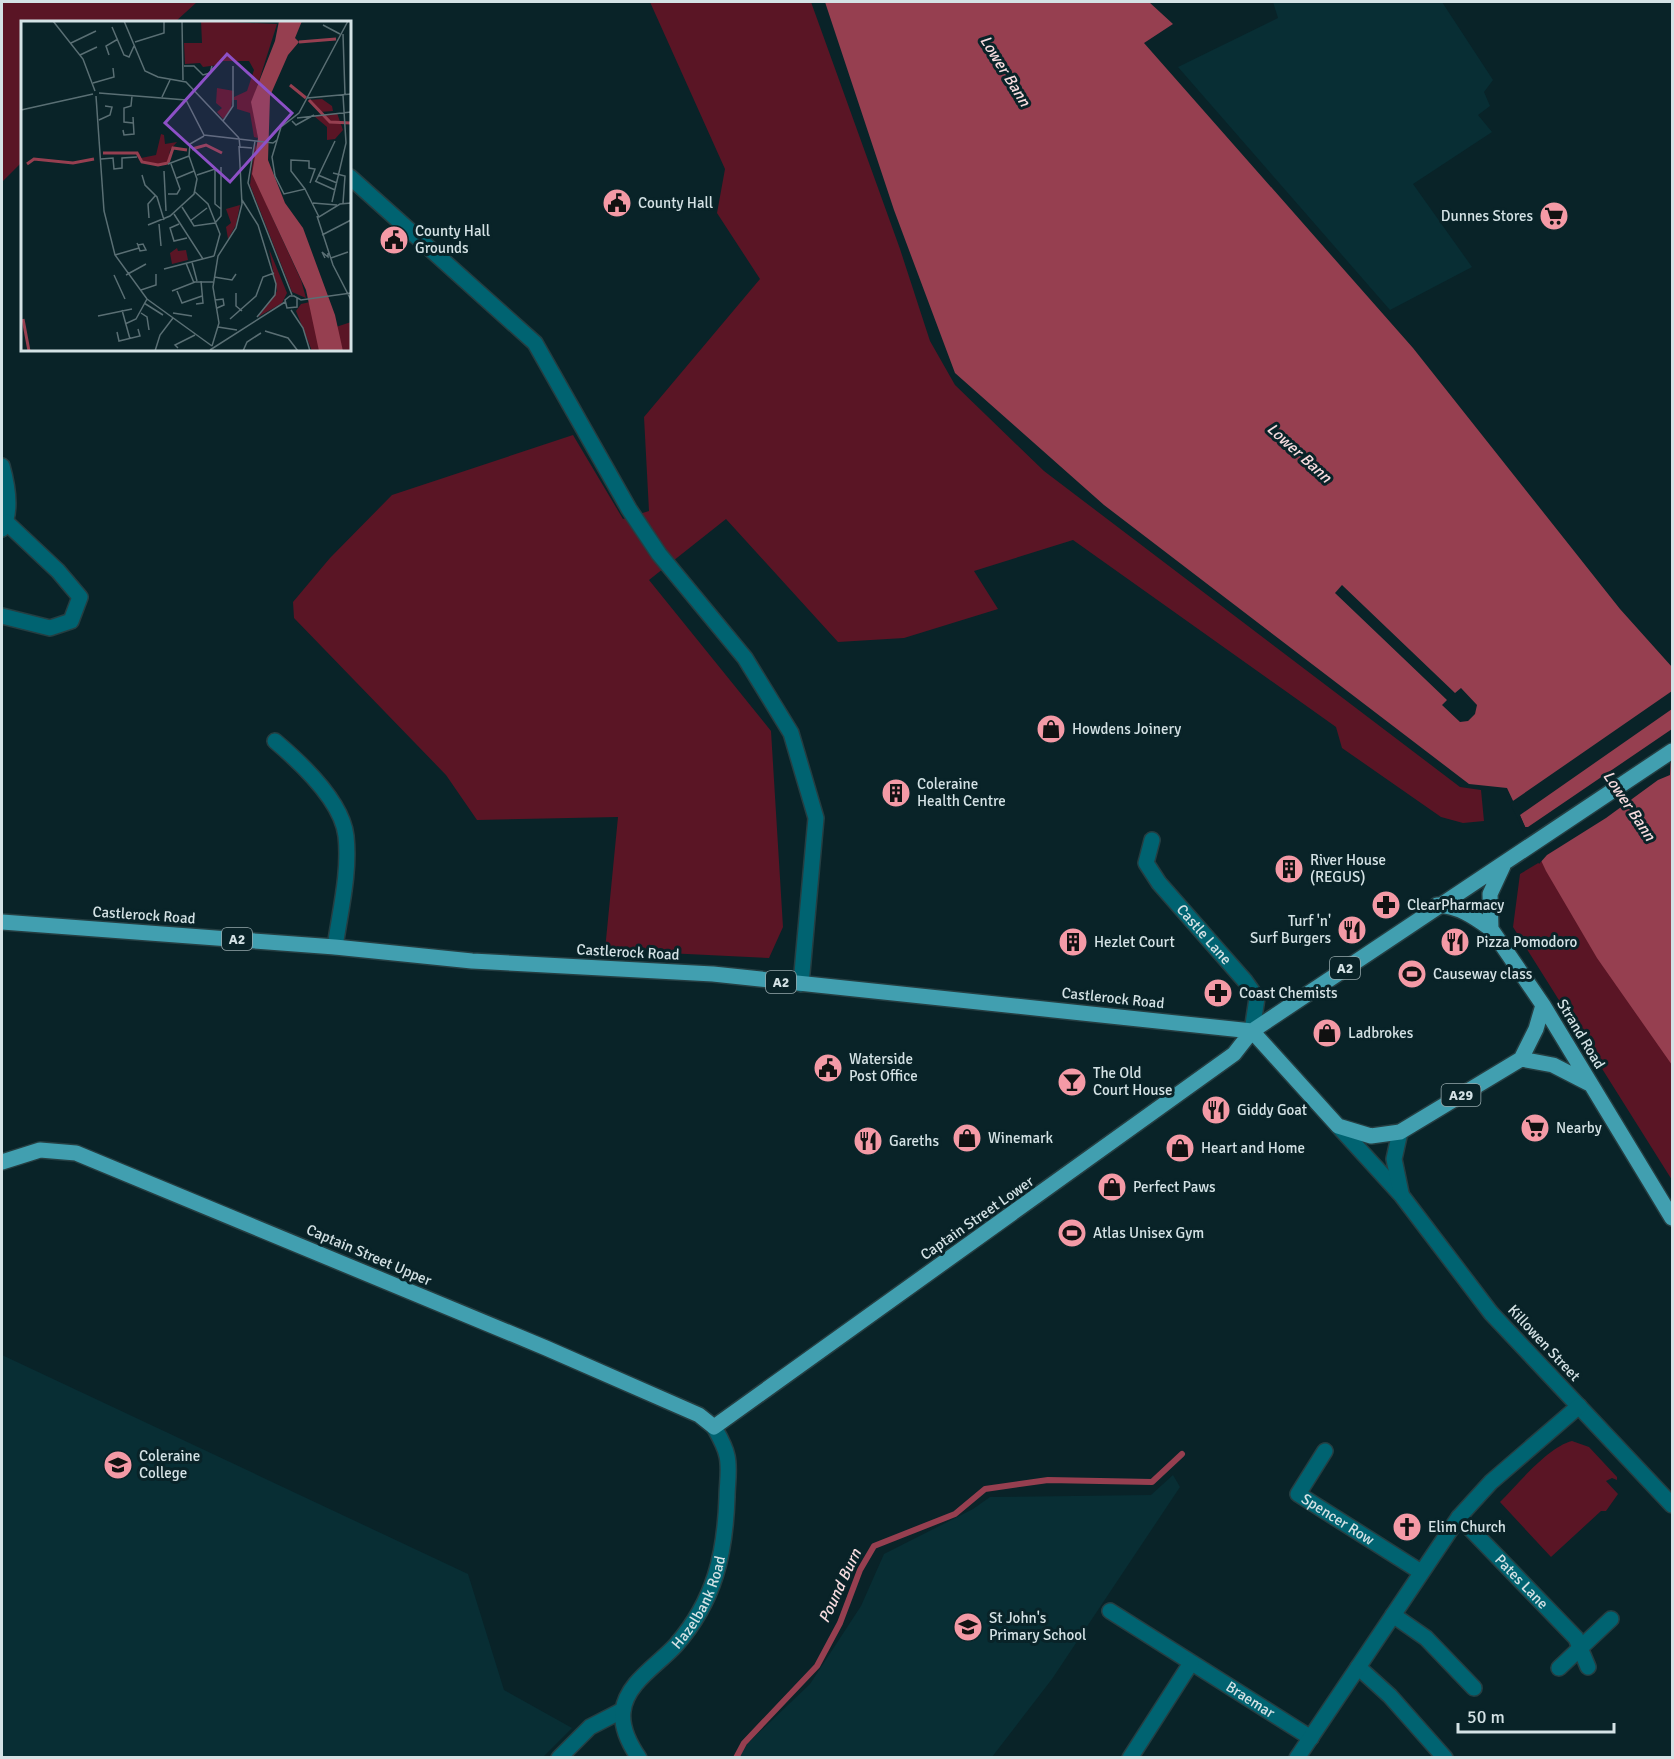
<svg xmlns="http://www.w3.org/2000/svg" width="1674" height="1759" font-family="Signika,sans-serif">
<rect width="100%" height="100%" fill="#092328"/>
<path fill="#082e34" d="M 1273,2 L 1442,2 L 1493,80 L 1484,92 L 1490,106 L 1478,115 L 1492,132 L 1413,184 L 1472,267 L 1390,310 L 1178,67 L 1278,18 Z
M 2,1355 L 468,1574 L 504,1690 L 572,1728 L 543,1757 L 2,1757 Z
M 1173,1475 L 1180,1487 L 1052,1679 L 992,1757 L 739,1757 L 748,1743 L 810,1684 L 861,1606 L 884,1554 L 973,1509 L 990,1497 L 1151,1495 Z"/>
<path fill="#5a1525" d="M 2,2 L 197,2 L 175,22 L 22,22 L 22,162 L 2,182 Z
M 650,2 L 811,2 L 900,249 L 930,341 L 955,385 L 1044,471 L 1460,787 L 1481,790 L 1484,821 L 1463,823 L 1441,817 L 1342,748 L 1336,727 L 1073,540 L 974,571 L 998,609 L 904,638 L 838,642 L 726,519 L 649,580 L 771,731 L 783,927 L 769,958 L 605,950 L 618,817 L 477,820 L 446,775 L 294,618 L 293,602 L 330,558 L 392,495 L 573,435 L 623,519 L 649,511 L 644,417 L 760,279 L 717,213 L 725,169 Z
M 1545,859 L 1672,1052 L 1672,1180 L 1513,927 L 1520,874 Z
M 1572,1441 L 1589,1447 L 1617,1477 L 1617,1480 L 1612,1478 L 1606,1481 L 1618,1494 L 1606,1511 L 1601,1511 L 1551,1557 L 1500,1502 C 1518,1484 1548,1447 1572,1441 Z"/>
<path fill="#963f50" d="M 825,2 L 1149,2 L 1173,24 L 1144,43 L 1413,348 L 1620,609 L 1672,667 L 1672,1065 L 1597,958 L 1546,871 L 1507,788 L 1469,784 L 1104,505 L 955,373 L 894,210 Z"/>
<path fill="#092328" d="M 1342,585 L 1455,693 L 1461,688 L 1477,705 L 1475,714 L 1468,721 L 1460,722 L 1442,705 L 1447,700 L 1335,593 Z
M 1672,691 L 1672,709 L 1520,815 L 1525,827 L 1528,827 L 1672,729 L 1670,775 L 1658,780 L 1606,818 L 1547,855 L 1539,864 L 1510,803 Z"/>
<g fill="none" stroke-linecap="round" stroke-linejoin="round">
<path stroke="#963f50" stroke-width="6" d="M 736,1758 L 744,1743 L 817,1666 L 840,1623 L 860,1570 L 874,1546 L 955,1514 L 985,1489 L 1048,1480 L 1152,1482 L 1182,1454"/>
<g stroke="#253e42" stroke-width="18">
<g id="minor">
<path d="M 350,177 L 535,343 L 629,509 L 659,554 L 745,658 L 791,733 L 816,818 L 801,984"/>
<path d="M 2,466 C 7,484 12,512 2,529"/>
<path d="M 2,616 L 50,628 L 71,621 L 80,597 L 58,571 L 6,522"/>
<path d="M 275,741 C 301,763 342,801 346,836 C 350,873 340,911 335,947"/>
<path id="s1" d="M 1152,840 L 1146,863 L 1159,883 L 1245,981 L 1257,998 L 1252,1031"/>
<path d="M 1338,1126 L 1402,1196 L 1491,1313 L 1672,1505"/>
<path d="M 1400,1132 L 1394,1159 L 1401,1193"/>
<path id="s2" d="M 1325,1451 L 1298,1494 L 1421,1572"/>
<path id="s3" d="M 1459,1517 L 1576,1638 L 1588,1667"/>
<path id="s4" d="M 1110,1611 L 1311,1738"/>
<path d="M 1393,1615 L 1426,1638 L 1474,1688"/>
<path d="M 1358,1667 L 1390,1696 L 1445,1758"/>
<path d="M 1559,1668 L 1611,1619"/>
<path d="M 559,1758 L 590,1727 L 623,1710"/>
<path id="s5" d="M 639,1758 C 630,1745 621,1727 623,1711 C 626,1683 659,1664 676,1645 C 715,1600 725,1554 727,1497 C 727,1484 730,1469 727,1456 C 725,1446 719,1436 714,1427"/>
<path d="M 1130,1758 L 1191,1663"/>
<path d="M 1297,1758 L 1459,1517 L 1491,1482 L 1579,1406"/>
</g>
</g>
<g stroke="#253e42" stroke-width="18">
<path id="major" d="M 1503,866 L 1490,894 L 1491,929 L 1543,1005 L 1672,1218
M 1437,905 C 1459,906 1474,917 1491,929
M 2,922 L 335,947 L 472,961 L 713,974 L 1252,1031
M 1252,1031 L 1338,1126 L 1371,1136 L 1400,1132 L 1521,1059 L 1536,1029 L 1543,1005
M 1521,1059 L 1553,1065 L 1588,1083
M 2,1162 L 40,1150 L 76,1153 L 546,1348 L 699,1415 L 714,1427 L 1234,1054 L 1252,1031 L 1672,751"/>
</g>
<use href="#minor" stroke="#006371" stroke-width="15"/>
<use href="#major" stroke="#419fb0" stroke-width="15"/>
</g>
<defs>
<g id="civic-disc" transform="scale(1.5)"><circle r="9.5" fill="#f49aa6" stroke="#092328"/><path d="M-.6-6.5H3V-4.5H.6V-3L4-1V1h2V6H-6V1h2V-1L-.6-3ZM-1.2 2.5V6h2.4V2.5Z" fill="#111"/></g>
<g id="supermarket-disc" transform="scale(1.5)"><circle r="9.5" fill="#f49aa6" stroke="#092328"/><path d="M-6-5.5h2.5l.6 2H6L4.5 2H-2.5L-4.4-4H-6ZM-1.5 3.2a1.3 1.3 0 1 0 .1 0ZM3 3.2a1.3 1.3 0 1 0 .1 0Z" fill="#111"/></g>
<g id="shop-disc" transform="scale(1.5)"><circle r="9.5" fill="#f49aa6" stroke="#092328"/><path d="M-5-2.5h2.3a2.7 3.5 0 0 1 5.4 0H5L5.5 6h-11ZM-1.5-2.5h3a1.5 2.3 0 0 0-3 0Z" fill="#111"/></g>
<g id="building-disc" transform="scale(1.5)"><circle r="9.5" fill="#f49aa6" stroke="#092328"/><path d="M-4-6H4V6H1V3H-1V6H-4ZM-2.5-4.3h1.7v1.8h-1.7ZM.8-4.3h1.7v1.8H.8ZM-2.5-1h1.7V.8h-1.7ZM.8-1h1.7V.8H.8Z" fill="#111"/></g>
<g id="pharmacy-disc" transform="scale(1.5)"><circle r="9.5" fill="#f49aa6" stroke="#092328"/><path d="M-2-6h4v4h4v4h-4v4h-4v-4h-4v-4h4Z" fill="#111"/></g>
<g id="restaurant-disc" transform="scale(1.5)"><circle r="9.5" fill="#f49aa6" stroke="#092328"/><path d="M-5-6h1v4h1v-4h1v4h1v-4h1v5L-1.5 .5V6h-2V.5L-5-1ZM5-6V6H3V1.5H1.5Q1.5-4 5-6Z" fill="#111"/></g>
<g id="stadium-disc" transform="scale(1.5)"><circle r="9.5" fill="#f49aa6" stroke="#092328"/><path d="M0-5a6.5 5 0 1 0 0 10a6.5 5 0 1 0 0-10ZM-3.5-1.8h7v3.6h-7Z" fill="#111"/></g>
<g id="bar-disc" transform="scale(1.5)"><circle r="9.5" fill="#f49aa6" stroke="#092328"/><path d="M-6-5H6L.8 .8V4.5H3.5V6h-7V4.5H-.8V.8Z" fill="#111"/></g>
<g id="school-disc" transform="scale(1.5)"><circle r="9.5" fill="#f49aa6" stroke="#092328"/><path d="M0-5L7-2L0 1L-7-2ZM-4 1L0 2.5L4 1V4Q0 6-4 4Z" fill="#111"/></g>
<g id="church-disc" transform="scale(1.5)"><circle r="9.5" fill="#f49aa6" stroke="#092328"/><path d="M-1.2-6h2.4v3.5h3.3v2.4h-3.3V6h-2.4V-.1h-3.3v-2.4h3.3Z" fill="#111"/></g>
</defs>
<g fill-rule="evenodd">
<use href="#civic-disc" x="617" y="203"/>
<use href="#supermarket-disc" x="1554" y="216"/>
<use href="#civic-disc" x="394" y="240"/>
<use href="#shop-disc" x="1051" y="729"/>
<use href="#building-disc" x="896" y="793"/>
<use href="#building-disc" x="1289" y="869"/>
<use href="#pharmacy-disc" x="1386" y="905"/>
<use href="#restaurant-disc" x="1352" y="930"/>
<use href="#building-disc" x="1073" y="942"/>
<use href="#restaurant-disc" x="1455" y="942"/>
<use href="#stadium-disc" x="1412" y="974"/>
<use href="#pharmacy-disc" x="1218" y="993"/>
<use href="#shop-disc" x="1327" y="1033"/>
<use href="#civic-disc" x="828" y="1068"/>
<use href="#bar-disc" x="1072" y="1082"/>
<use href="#restaurant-disc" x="1216" y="1110"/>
<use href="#supermarket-disc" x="1535" y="1128"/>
<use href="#shop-disc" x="967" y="1138"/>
<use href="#restaurant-disc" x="868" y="1141"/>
<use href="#shop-disc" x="1180" y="1148"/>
<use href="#shop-disc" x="1112" y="1187"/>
<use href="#stadium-disc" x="1072" y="1233"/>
<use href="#school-disc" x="118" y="1465"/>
<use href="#church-disc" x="1407" y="1527"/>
<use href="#school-disc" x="968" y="1627"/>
</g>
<g text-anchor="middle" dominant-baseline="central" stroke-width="6" stroke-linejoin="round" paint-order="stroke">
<g fill="#092328" stroke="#97a9ac" stroke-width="1.5">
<rect x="222" y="928" width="30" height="22" rx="4.5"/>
<rect x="1330" y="957" width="30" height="22" rx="4.5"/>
<rect x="766" y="971" width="30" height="22" rx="4.5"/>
<rect x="1441.5" y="1084" width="39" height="22" rx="4.5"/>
</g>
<g font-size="14" font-weight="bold" fill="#d4e2e5">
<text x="237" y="939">A2</text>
<text x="1345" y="968">A2</text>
<text x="781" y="982">A2</text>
<text x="1461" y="1095">A29</text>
</g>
<g font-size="15" fill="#d4e2e5" stroke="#092328" text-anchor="start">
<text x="638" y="203">County Hall</text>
<text x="1533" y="216" text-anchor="end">Dunnes Stores</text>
<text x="415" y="231">County Hall<tspan x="415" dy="17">Grounds</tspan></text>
<text x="1072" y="729">Howdens Joinery</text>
<text x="917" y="784">Coleraine<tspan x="917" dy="17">Health Centre</tspan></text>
<text x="1310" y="860">River House<tspan x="1310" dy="17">(REGUS)</tspan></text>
<text x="1407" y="905">ClearPharmacy</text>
<text x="1331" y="921" text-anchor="end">Turf 'n'<tspan x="1331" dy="17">Surf Burgers</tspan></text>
<text x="1094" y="942">Hezlet Court</text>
<text x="1476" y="942">Pizza Pomodoro</text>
<text x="1433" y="974">Causeway class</text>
<text x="1239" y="993">Coast Chemists</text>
<text x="1348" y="1033">Ladbrokes</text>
<text x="849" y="1059">Waterside<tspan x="849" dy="17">Post Office</tspan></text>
<text x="1093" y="1073">The Old<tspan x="1093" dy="17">Court House</tspan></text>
<text x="1237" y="1110">Giddy Goat</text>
<text x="1556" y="1128">Nearby</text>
<text x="988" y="1138">Winemark</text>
<text x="889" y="1141">Gareths</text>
<text x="1201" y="1148">Heart and Home</text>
<text x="1133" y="1187">Perfect Paws</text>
<text x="1093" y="1233">Atlas Unisex Gym</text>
<text x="139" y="1456">Coleraine<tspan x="139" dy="17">College</tspan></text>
<text x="1428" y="1527">Elim Church</text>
<text x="989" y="1618">St John's<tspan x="989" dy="17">Primary School</tspan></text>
</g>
<g font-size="15" fill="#d4e2e5" stroke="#092328">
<text transform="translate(144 915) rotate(4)">Castlerock Road</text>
<text stroke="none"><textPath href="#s1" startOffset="116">Castle Lane</textPath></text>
<text transform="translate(628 952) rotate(3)">Castlerock Road</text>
<text transform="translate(1113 998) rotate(6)">Castlerock Road</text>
<text transform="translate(1581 1034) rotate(59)">Strand Road</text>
<text transform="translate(977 1218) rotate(-35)">Captain Street Lower</text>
<text transform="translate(369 1255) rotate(23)">Captain Street Upper</text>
<text transform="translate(1544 1343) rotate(47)">Killowen Street</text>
<text stroke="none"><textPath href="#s2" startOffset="98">Spencer Row</textPath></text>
<text stroke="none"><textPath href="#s3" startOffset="90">Pates Lane</textPath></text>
<text stroke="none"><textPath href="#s5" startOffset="186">Hazelbank Road</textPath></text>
<text stroke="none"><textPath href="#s4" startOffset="166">Braemar</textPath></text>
</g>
<g font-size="16" font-style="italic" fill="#f7dcdf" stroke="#092328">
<text transform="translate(1005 71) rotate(58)">Lower Bann</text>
<text transform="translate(1299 453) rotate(42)">Lower Bann</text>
<text transform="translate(1629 806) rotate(56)">Lower Bann</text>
<text transform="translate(840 1586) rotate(-65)">Pound Burn</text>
</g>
</g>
<g transform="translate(21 21)">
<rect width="330" height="330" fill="#092328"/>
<path d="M 180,0 L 256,3 L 231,82 L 237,117 L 233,116 L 229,92 L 216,88 L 216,79 L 211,79 L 210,89 L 202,98 L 196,91 L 201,87 L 195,82 L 196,67 L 213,70 L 213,76 L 226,70 L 233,49 L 228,40 L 197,40 L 197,44 L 182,46 L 179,42 L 164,43 L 163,22 L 181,22 ZM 301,78 L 311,85 L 312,90 L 299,91 L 287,79 ZM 316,92 L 322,109 L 314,118 L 306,119 L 306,106 L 293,95 ZM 140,113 L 143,114 L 144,123 L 156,121 L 149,129 L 147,142 L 131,144 L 119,139 L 117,129 L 120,137 L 135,134 ZM 234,121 L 247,187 L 284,268 L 280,259 L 285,277 L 271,271 L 229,164 ZM 219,184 L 215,204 L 207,218 L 205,206 L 210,202 L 205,188 ZM 156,227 L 157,230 L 165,229 L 167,239 L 151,243 L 149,232 ZM 248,228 L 266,272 L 261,282 L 237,296 L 256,270 ZM 289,281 L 297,308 L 298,330 L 291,330 L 275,290 L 280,283 ZM 330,301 L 330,330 L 322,330 L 315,306 Z" fill="#5a1525"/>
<path d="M 258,0 L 281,0 L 274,17 L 278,21 L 267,34 L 249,75 L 247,139 L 264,182 L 282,207 L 314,294 L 322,330 L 298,330 L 285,269 L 231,153 L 237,117 L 230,81 L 254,20 Z" fill="#963f50"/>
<path fill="none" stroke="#963f50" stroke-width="3" d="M 278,21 L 315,18M 269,64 L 285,77M 288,79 L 309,101 L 330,102M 171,128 L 185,124 L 201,132M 82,132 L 116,132 L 121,141 L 137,144 L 147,142 L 152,127 L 166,129M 6,143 L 13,138 L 52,142 L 73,138M 2,298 L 8,330"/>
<path fill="none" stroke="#5a6f74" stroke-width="1.5" d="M 32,0 L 62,38 L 74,70M 103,0 L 124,50 L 137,56 L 165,61 L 218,117M 161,0 L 162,59M 327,0 L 278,92 L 260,106 L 251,136 L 254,155 L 263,173 L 284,168 L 298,196 L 319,183 L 330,182M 302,4 L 319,13M 91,6 L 103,34 L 108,36 L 113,25M 322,13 L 324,74M 114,21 L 143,12 L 143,0M 50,22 L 75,10M 59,34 L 76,26M 88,34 L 85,25 L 97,18M 163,45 L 173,45 L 182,54 L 189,52 L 191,45M 72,62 L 93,56 L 92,47M 78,72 L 165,79 L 183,114 L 252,122 L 256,119M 75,75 L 83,190 L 94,234 L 126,278 L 191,325M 111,75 L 110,85 L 103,87 L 103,101 L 112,102M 141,76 L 149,59M 286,77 L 330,73M 0,89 L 72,73M 276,97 L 330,91M 78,99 L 89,94 L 91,86 L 84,85M 202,100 L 212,85 L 212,45M 271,100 L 275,104 L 293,94M 102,109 L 103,114 L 113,113 L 112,96M 218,117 L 219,126 L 231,127M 234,120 L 227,162 L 271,274M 80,138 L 92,137 L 93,148 L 101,147 L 101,137 L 116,136M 147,143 L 168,135M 194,148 L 194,183 L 200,188M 143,150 L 145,190M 312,152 L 324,155 L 322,182M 121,154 L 124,164 L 136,176 L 143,199M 176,154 L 194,148M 297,154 L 316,162M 156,157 L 173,150M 294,160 L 314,169M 295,160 L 314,120M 284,168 L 270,150 L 270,139 L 288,140 L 288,147 L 294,148 L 289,162M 174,171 L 187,183 L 199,213 L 193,235M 147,173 L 156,173 L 159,168 L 150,143M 221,179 L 237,204 L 255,263 L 254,274 L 236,296M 311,181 L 325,122 L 322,74M 292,182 L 316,184M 161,186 L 173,205 L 194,202M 153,193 L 182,238M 296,195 L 312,244 L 330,279M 128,197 L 127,183 L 134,175M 169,200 L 186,187M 194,202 L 200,195 L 200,146M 138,203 L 140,225M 158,203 L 149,207 L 153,220 L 166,217M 127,204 L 149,195 L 173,173 L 176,158 L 168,135 L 169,123 L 183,115M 301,214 L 330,199M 116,222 L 117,224 L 119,230 L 125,229 L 122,223 L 117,224M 94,234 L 118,227M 304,237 L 301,231 L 307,236 L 307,232M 310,237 L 327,231M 171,241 L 176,260M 165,242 L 173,262M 143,248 L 193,235M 93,254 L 104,278M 105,254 L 125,243M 193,256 L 211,259 L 215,253M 120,269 L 135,264 L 135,253M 151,270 L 174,261 L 192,261M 156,270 L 161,282 L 181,275M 215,272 L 215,285 L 221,290M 276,277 L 276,286 L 266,287 L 264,279 L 269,275 L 273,275 L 280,279 L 330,272M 194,279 L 202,278 L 203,284 L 196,287M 123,282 L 142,294M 175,283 L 182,282 L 180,260M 101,289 L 109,318M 270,289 L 282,307 L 289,330M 120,292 L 126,296 L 128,309M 152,292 L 171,295M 77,295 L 111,288M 209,298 L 235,275 L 242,256 L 253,252M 104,303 L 115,298 L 126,278M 197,306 L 216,309M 244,310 L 267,317 L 277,330M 96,311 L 98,320 L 119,315 L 117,308M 191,325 L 198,302 L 192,266 L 197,235 L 215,207 L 221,183 L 218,125M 157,327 L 154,324 L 174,314M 189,329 L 264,281M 134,330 L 139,314 L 152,297M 222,330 L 226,321 L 240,312"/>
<path fill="#8d50c7" fill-opacity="0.15" stroke="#8d50c7" stroke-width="3" d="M 206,33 L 271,92 L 209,161 L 144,102 Z"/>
<rect width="330" height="330" fill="none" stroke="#d4e2e5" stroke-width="3"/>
</g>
<rect width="1674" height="1759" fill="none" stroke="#d4e2e5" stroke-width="6"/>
<path d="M1458 1723v9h156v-9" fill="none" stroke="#d4e2e5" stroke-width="3"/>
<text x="1467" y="1723" font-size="18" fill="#d4e2e5" stroke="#092328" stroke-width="4.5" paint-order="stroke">50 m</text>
</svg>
